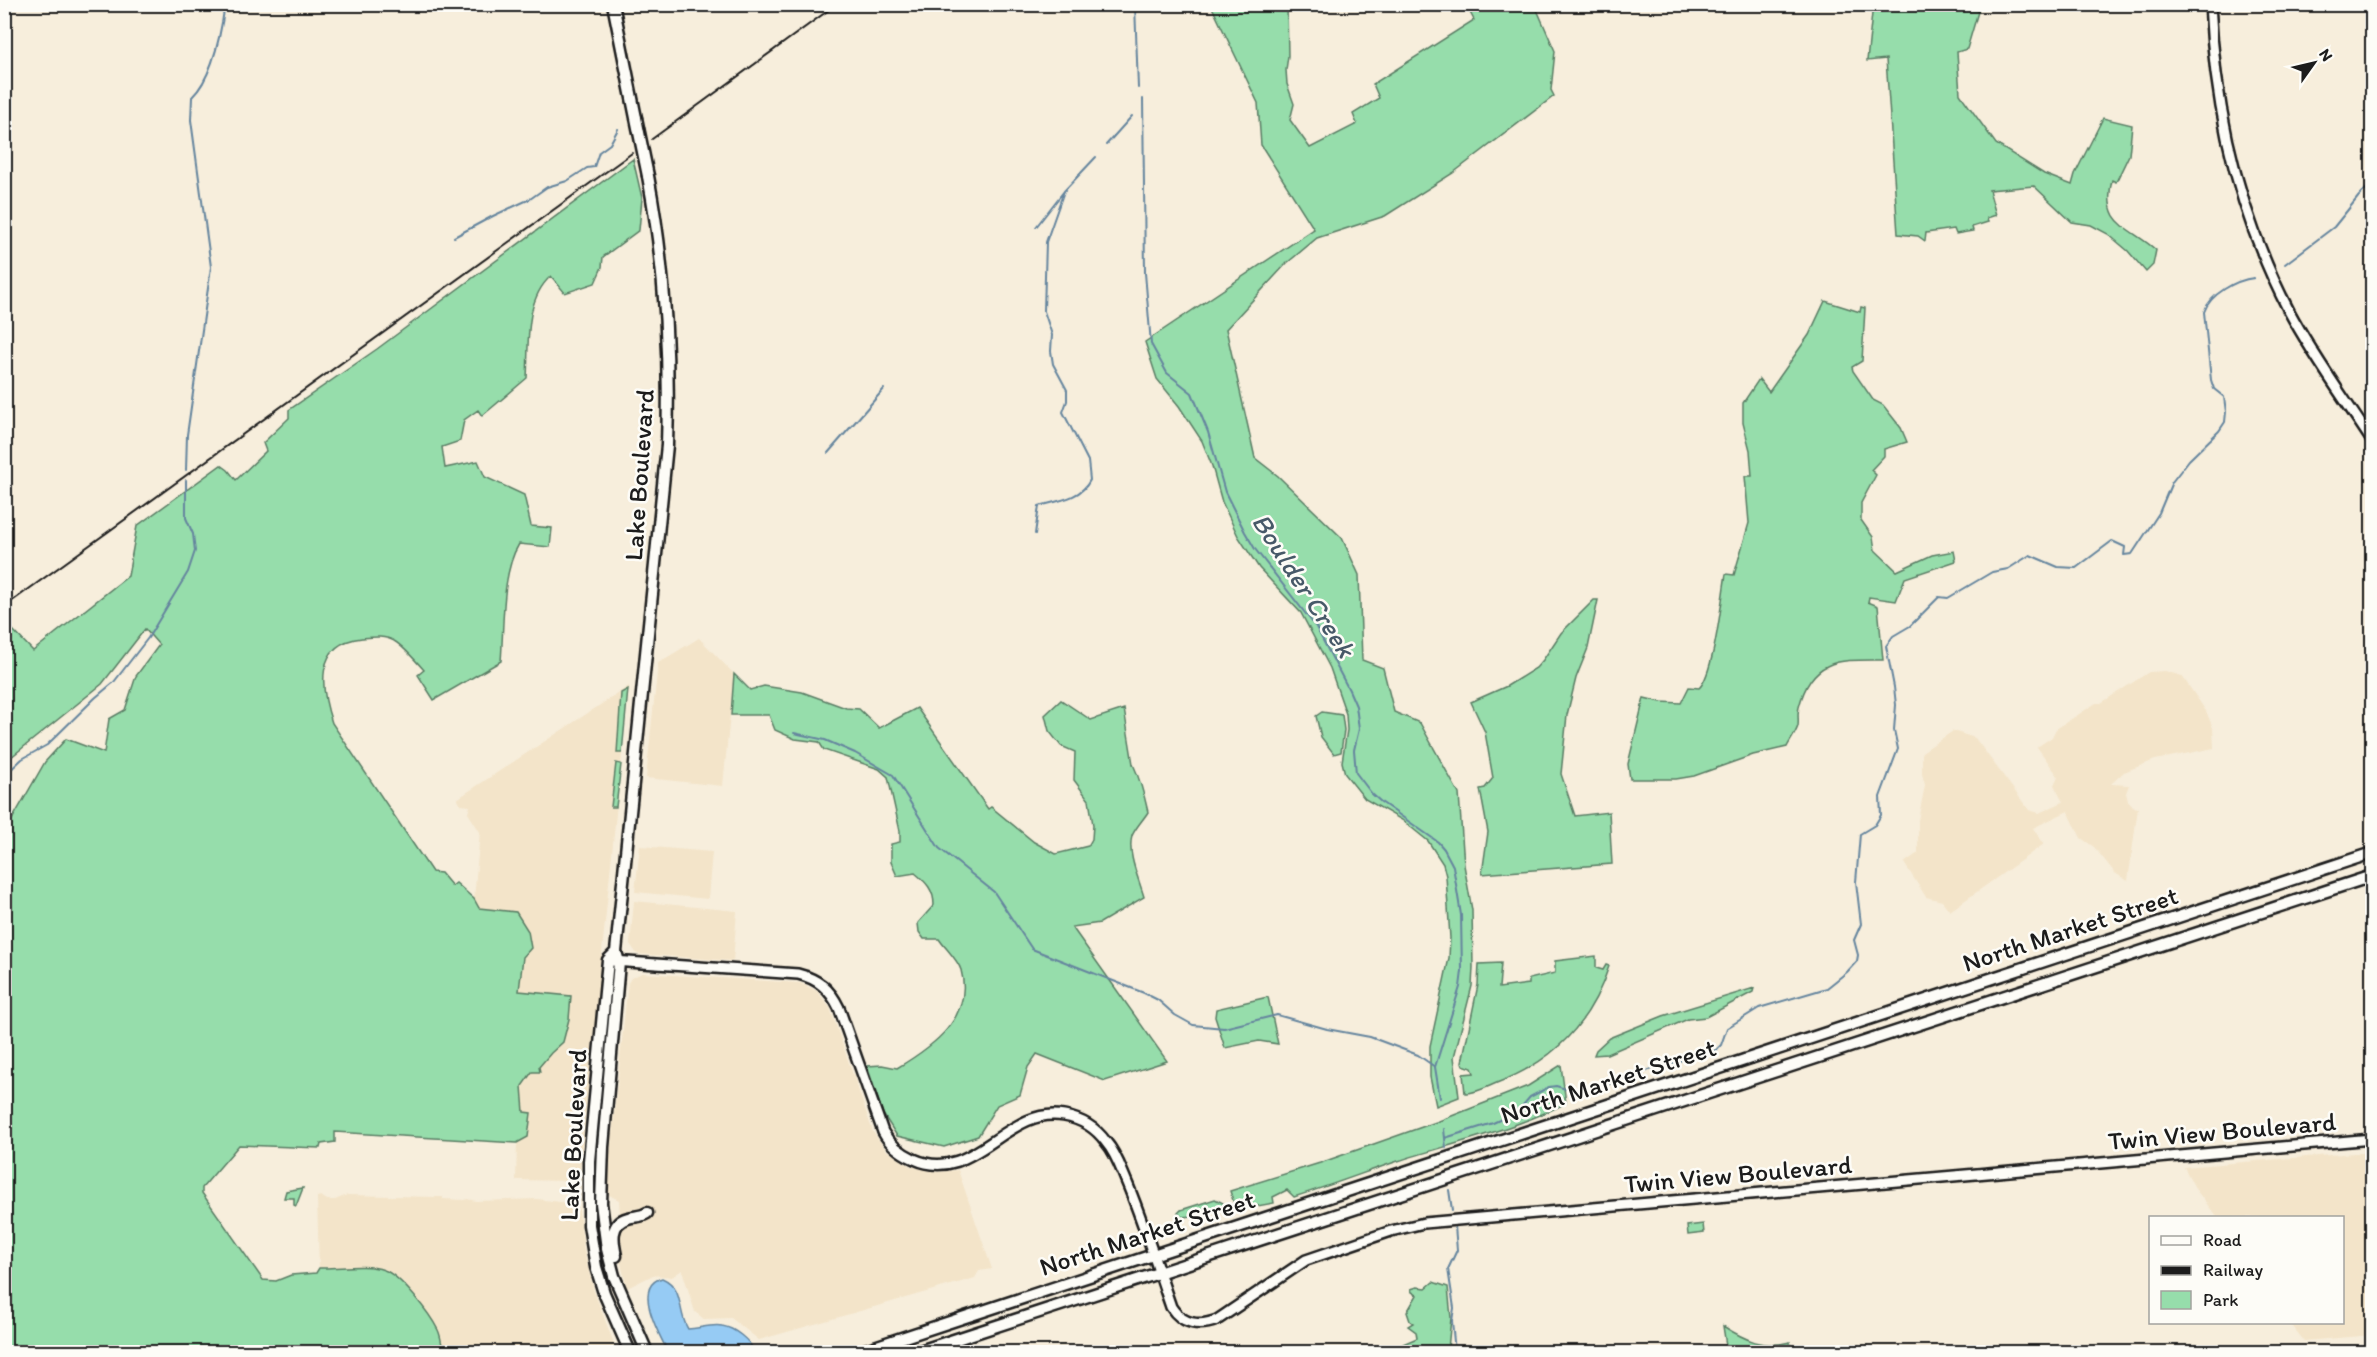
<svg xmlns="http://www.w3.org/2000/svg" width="2377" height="1357" font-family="Itim,sans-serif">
<rect width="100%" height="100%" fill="#f7eedc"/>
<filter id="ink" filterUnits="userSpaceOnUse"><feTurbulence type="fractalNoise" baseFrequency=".0167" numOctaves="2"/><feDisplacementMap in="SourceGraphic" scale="12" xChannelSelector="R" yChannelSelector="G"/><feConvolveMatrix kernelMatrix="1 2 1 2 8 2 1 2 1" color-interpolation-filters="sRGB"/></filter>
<g filter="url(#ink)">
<path fill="#f3e4c9" d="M 699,638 L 734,674 L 723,786 L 646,778 L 658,663 Z
M 2165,671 L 2182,676 L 2206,711 L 2213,728 L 2214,748 L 2155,760 L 2124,772 L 2111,784 L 2129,785 L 2126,793 L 2128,801 L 2133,807 L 2138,808 L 2128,881 L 2115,873 L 2094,847 L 2081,838 L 2068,811 L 2033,828 L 2044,844 L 1950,911 L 1942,901 L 1926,897 L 1904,863 L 1918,853 L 1918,820 L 1925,785 L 1922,774 L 1922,752 L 1953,731 L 1975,738 L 2029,810 L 2039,813 L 2063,802 L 2054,785 L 2058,776 L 2037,747 L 2052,737 L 2056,729 L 2096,703 L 2101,703 L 2149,672 Z
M 629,686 L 579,1178 L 573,1181 L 516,1180 L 517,1143 L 528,1137 L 531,1113 L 524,1113 L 522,1086 L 532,1072 L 563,1042 L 569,1019 L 571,996 L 519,991 L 523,957 L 531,948 L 528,931 L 516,912 L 479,908 L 474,899 L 480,832 L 468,813 L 470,806 L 461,805 L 457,799 Z
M 640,846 L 712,852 L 708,899 L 635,892 Z
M 634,901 L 737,911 L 733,961 L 637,954 L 630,944 Z
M 642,973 L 800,983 L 817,991 L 830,1008 L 873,1132 L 886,1150 L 910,1166 L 938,1172 L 958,1170 L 992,1269 L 979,1271 L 975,1278 L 759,1340 L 731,1318 L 704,1319 L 695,1312 L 682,1270 L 672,1277 L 653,1275 L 627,1288 L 616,1243 L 621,1229 L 619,1200 L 609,1195 L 608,1172 L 628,983 L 631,978 Z
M 2354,1153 L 2372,1153 L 2372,1335 L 2304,1341 L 2290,1323 L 2342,1322 L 2342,1218 L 2217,1217 L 2196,1190 L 2184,1167 Z
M 347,1195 L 437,1197 L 443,1197 L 443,1199 L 464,1200 L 467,1199 L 476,1201 L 537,1199 L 575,1204 L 579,1210 L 584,1251 L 594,1291 L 616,1349 L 613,1352 L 443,1352 L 439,1331 L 403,1282 L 386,1270 L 374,1267 L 319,1268 L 317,1197 L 321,1196 L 327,1200 L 335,1200 Z"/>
<path fill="#96ddab" stroke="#597c64" stroke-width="1.5" d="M 1873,4 L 1980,5 L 1967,49 L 1957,52 L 1960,94 L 1996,144 L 2044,174 L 2072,185 L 2075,174 L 2103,118 L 2132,125 L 2129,155 L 2116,182 L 2112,180 C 2101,225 2129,226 2156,250 L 2153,265 L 2146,272 L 2128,251 L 2108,234 L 2091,225 L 2072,222 L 2034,186 L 1989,190 L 1996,215 L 1987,218 L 1988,222 L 1972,227 L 1973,231 L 1956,234 L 1954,229 L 1926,233 L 1925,241 L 1918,236 L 1898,234 L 1886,59 L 1867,61 Z
M 1211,5 L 1287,5 L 1288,56 L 1286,70 L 1287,84 L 1294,104 L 1290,120 L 1310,148 L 1357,124 L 1353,114 L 1379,98 L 1373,84 L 1474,20 L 1466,5 L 1535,5 L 1555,51 L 1551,90 L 1554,96 L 1453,173 L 1385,216 L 1317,238 L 1287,263 L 1226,329 L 1255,458 L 1278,476 L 1342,538 L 1359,575 L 1362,660 L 1383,668 L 1394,712 L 1420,723 L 1459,794 L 1464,865 L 1472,910 L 1473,967 L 1472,986 L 1454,1057 L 1459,1097 L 1436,1106 L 1430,1077 L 1430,1046 L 1449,958 L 1450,938 L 1446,876 L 1443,864 L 1428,841 L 1402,820 L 1365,799 L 1345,774 L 1342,762 L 1347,730 L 1346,714 L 1330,668 L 1301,613 L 1259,568 L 1238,536 L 1222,502 L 1212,466 L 1202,441 L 1179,406 L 1157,379 L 1145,342 L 1314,229 L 1261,145 L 1258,103 Z
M 633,159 L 642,198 L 639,230 L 603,257 L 602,267 L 595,283 L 565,293 L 551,276 C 524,300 529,344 527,378 L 482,416 L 478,410 L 464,420 L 460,441 L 442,447 L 445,468 L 478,461 L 485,477 L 524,495 L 531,526 L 552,528 L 550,547 L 519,544 C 501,573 504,626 501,661 L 434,700 L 418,675 L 424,670 C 417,662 403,646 394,641 C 385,635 372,637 362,638 C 313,643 321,690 332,723 L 432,872 L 441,873 L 452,886 L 456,883 L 474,899 L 479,908 L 516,912 L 528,931 L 531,948 L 523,957 L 519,991 L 571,996 L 569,1019 L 563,1042 L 551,1053 L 539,1067 L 540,1072 L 532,1072 L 522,1086 L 524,1112 L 531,1113 L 528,1137 L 517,1143 L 335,1132 L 335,1142 L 321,1144 L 320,1148 L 239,1145 L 202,1188 L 202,1193 L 263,1280 L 276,1281 L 291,1275 L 316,1273 L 319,1268 C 339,1269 364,1263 384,1270 C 401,1276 430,1314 438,1330 C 441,1336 442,1345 443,1352 L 5,1352 L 5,832 L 45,762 L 66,739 L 104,753 L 109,719 L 125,710 L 136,676 L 159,645 L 145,629 L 102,684 L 5,762 L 5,631 L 10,627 L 33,651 L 128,576 L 137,526 L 221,465 L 228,470 L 236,480 L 266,451 L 263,443 L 289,418 L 289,410 L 377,349 Z
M 1825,301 L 1860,312 L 1861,307 L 1865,308 L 1862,361 L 1852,367 L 1853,371 L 1873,400 L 1883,405 L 1901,428 L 1907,442 L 1884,449 L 1884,456 L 1871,470 L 1876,475 L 1861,503 L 1861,520 L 1873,537 L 1875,550 L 1897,571 L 1932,555 L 1954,551 L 1956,561 L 1905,578 L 1896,601 L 1869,597 L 1868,602 L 1878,606 L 1883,660 C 1840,660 1812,657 1799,707 C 1797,713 1799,720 1798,726 C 1796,733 1790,741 1787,747 L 1753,755 L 1694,776 L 1676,779 L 1630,779 L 1628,764 L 1644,698 L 1661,702 L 1681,703 L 1689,687 L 1699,688 C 1714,675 1722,596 1726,574 L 1734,575 L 1749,523 L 1745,476 L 1752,476 L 1750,450 L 1743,423 L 1743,403 L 1759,379 L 1769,392 L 1809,335 Z
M 1594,600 L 1598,600 L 1588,648 L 1576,678 L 1567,715 L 1561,774 L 1575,816 L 1609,812 L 1612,864 L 1482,874 L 1488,832 L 1480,789 L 1485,788 L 1493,778 L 1485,732 L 1471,702 L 1507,686 L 1536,668 L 1543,660 L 1561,633 Z
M 734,674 L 750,690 L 764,686 L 802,692 L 846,708 L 859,709 L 879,728 L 917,708 L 988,809 L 991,807 L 1034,842 L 1056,854 L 1088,846 L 1092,839 L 1093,825 L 1089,800 L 1074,780 L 1075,752 L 1061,746 L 1049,731 L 1045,715 L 1061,700 L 1091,720 L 1124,709 L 1133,764 C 1140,779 1144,794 1148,812 C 1143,820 1135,828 1132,836 C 1127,854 1139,879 1144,897 L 1100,923 L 1072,927 L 1167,1061 L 1105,1081 L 1037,1054 L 1028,1067 L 1020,1095 L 997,1105 L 978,1136 L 944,1147 L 897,1136 L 883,1114 L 867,1066 L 882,1065 L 897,1068 C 932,1047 974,1018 961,970 C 958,960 945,948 939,939 L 924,939 L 919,932 L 918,923 L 934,905 C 934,890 926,882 915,873 L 897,876 L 891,862 L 891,844 L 900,842 L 900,831 L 888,777 L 879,769 L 824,750 L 819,742 L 795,739 L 775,730 L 769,715 L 731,715 Z
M 628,689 L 622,753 L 617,753 L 621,693 Z
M 1322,712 L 1342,715 L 1344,730 L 1341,752 L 1334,754 L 1321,737 L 1316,716 Z
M 616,763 L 621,764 L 616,807 L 611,807 Z
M 2372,900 L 2372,955 L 2367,902 Z
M 1596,956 L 1596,968 L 1603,970 L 1606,965 L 1609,966 C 1591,1022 1554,1061 1499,1082 C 1489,1086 1475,1094 1465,1093 L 1463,1074 L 1474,1073 L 1472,1068 L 1463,1065 L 1462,1062 L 1478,985 L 1479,964 L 1501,963 L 1499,988 L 1529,984 L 1529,979 L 1555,973 L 1555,961 Z
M 1754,988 L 1753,992 L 1706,1017 L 1688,1019 L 1607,1054 L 1594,1055 L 1596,1050 L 1609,1038 L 1663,1016 Z
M 1268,997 L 1278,1044 L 1259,1041 L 1225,1048 L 1215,1017 L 1216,1009 Z
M 1561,1065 L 1566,1103 C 1513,1130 1455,1143 1398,1161 C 1363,1173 1329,1186 1294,1197 L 1287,1190 L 1273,1197 L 1274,1203 L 1236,1210 L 1230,1191 L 1320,1163 L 1439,1121 L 1528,1086 Z
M 303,1188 L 296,1206 L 294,1205 L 294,1198 L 284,1198 L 286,1191 Z
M 1215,1199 L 1223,1203 L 1224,1207 L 1193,1216 L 1181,1217 L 1178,1213 L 1181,1210 Z
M 1703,1224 L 1704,1233 L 1688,1235 L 1687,1226 Z
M 1433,1282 L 1448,1287 L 1451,1318 L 1448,1349 L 1446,1352 L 1414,1352 L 1413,1348 L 1404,1350 L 1403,1344 L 1417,1338 L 1416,1332 L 1408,1326 L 1413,1323 L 1410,1321 L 1407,1312 L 1417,1295 L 1412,1292 L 1411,1289 L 1417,1287 L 1426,1288 Z
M 1723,1326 C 1745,1340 1764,1349 1790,1342 L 1792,1352 L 1727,1352 Z"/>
<path fill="#96cbf4" stroke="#65859e" stroke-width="1.5" d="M 662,1278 C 685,1288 677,1312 688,1329 C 698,1329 711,1324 722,1326 C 735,1328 749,1340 755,1352 L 668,1352 C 660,1336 631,1286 662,1278 Z"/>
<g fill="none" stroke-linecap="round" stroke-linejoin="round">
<path stroke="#65859e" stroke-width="2" d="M 1135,4 L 1138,88
M 1143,99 L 1145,273 L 1151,344 L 1167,373 L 1192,393 L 1208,432 L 1225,492 L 1245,532 L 1255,549 L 1316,627 L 1349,690 L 1356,706 L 1359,729 L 1354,750 L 1356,773 L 1372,794 L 1381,802 L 1438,842 L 1444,849 L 1453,866 L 1461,915 L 1462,971 L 1460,987 L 1435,1067 L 1440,1098
M 1106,145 L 1132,116
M 1036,227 L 1064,191
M 454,237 L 493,216 L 530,199 L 547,187 L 567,181 L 587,168 L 594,167 L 599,152 L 610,144 L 618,129
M 2285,264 L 2334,227 L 2359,196 L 2372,183
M 828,453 L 884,389
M 186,470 L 187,435 L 211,267 L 191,120 L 192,97 C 213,77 221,33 225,4
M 1035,534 L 1039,506 C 1057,501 1081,499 1090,480 L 1088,461 L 1063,412 L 1067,401 L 1067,390 L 1053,364 L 1051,351 L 1052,335 L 1044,311 L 1046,242 L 1064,191 L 1096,157
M 794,733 L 825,740 L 855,753 L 893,775 L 939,848 L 994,892 L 1032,949 L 1144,993 L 1158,1000 L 1175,1015 L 1193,1025 L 1224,1028 L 1277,1015 L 1327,1029 L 1370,1037 L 1418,1055 L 1435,1067
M 4,776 L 22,759 L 47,745 L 95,698 L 114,682 L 148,638 L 188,572 L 195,551 L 193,534 L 186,518 L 186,480
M 1444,1129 L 1446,1148
M 1445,1138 L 1493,1123 L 1517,1112 L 1530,1097 L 1549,1087 L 1556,1086 L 1576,1092 L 1597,1088 L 1655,1068 L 1716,1050 L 1721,1045 L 1727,1028 L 1759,1008 L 1827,988 L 1847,972 L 1857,961 L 1858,955 L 1854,940 L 1861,924 L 1856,882 L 1860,834 L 1875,825 L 1881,815 L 1880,797 L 1898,749 L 1894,730 L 1896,705 L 1894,687 L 1886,646 L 1893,636 L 1910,626 L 1939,597 L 1948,598 L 1992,572 L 2008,569 L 2030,555 L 2058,567 L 2076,568 L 2112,541 L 2125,547 L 2124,555 L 2132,554 L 2159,513 L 2172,482 L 2189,460 L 2219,431 L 2225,422 L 2226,412 L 2224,397 L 2214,389 L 2211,380 L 2204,312 C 2210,294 2236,280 2254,278
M 1449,1190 L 1452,1210
M 1455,1226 L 1457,1250 L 1448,1269 L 1454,1308 L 1452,1321 L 1455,1352"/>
<g stroke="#1c1c1c" stroke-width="14">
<path id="minor" d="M 2210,4 C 2215,112 2239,215 2289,311 C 2313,356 2344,398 2372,441
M 613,961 L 798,974 C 818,979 830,989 839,1008 L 883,1132 C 890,1145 901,1153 914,1159 C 973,1186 1007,1105 1064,1116 C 1081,1119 1096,1128 1106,1142 C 1115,1152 1120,1166 1125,1178 C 1143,1220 1156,1264 1171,1307 C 1182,1324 1199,1327 1217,1320 L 1306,1260 L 1391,1231 L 1424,1223 L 2372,1139"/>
</g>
<g stroke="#1c1c1c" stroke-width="15">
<path id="major" d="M 613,4 L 636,118
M 616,952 L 608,960 L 589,1161 L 589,1225 L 596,1267 L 604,1293 L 630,1352
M 616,1256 C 613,1242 609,1223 628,1218 C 635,1216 641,1217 647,1213
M 647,1352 L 614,1276 L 607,1249 L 601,1203 L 603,1147 L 619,962 L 616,952 L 667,445 C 670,355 665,265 648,176
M 859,1352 L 2372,853
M 917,1352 L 2372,876"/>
</g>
<use href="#minor" stroke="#fdfcf7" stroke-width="9"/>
<use href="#major" stroke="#fdfcf7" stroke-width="10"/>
<path stroke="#1c1c1c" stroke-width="2" d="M 652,139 L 837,4
M 4,607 L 632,153"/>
<g stroke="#1c1c1c" stroke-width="15" stroke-linecap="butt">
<path id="major-bridge" d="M 636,118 L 648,176"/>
</g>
<use href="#major-bridge" stroke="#fdfcf7" stroke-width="10"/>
</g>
</g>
<g text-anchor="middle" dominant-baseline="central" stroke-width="5" stroke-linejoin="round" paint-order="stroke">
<g font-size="26" fill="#1c1c1c" stroke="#fdfcf7">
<text transform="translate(639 475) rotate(-86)">Lake Boulevard</text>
<text transform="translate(2070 929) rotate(-18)">North Market Street</text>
<text transform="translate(1608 1081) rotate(-18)">North Market Street</text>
<text transform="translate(2222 1131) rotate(-5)">Twin View Boulevard</text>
<text transform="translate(573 1135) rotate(-87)">Lake Boulevard</text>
<text transform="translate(1738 1174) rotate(-5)">Twin View Boulevard</text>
<text transform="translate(1147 1233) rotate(-18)">North Market Street</text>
</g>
<g font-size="27" font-style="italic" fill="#475968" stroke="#fdfcf7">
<text transform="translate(1304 585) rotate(57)">Boulder Creek</text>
</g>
</g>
<rect width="2377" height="1357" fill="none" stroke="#fdfcf7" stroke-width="24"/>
<rect x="12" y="12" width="2353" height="1333" fill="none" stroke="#1c1c1c" stroke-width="2" filter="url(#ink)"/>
<rect x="2149" y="1216" width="195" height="108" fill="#fdfcf7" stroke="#a3a29f" stroke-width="1.5"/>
<rect x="2161" y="1236" width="30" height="9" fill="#fdfcf7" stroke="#a3a29f" stroke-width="1.5"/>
<text x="2203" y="1246" font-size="18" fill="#1c1c1c">Road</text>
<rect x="2161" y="1266" width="30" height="9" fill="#1c1c1c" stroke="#a3a29f" stroke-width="1.5"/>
<text x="2203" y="1276" font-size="18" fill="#1c1c1c">Railway</text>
<rect x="2161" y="1291" width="30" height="18" fill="#96ddab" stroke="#a3a29f" stroke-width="1.5"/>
<text x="2203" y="1306" font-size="18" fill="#1c1c1c">Park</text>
<g transform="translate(2314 63) rotate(56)" stroke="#fdfcf7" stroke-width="4.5" paint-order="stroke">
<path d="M0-4.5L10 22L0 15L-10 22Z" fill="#1c1c1c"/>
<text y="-9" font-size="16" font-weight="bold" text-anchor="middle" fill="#1c1c1c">N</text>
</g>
</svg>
